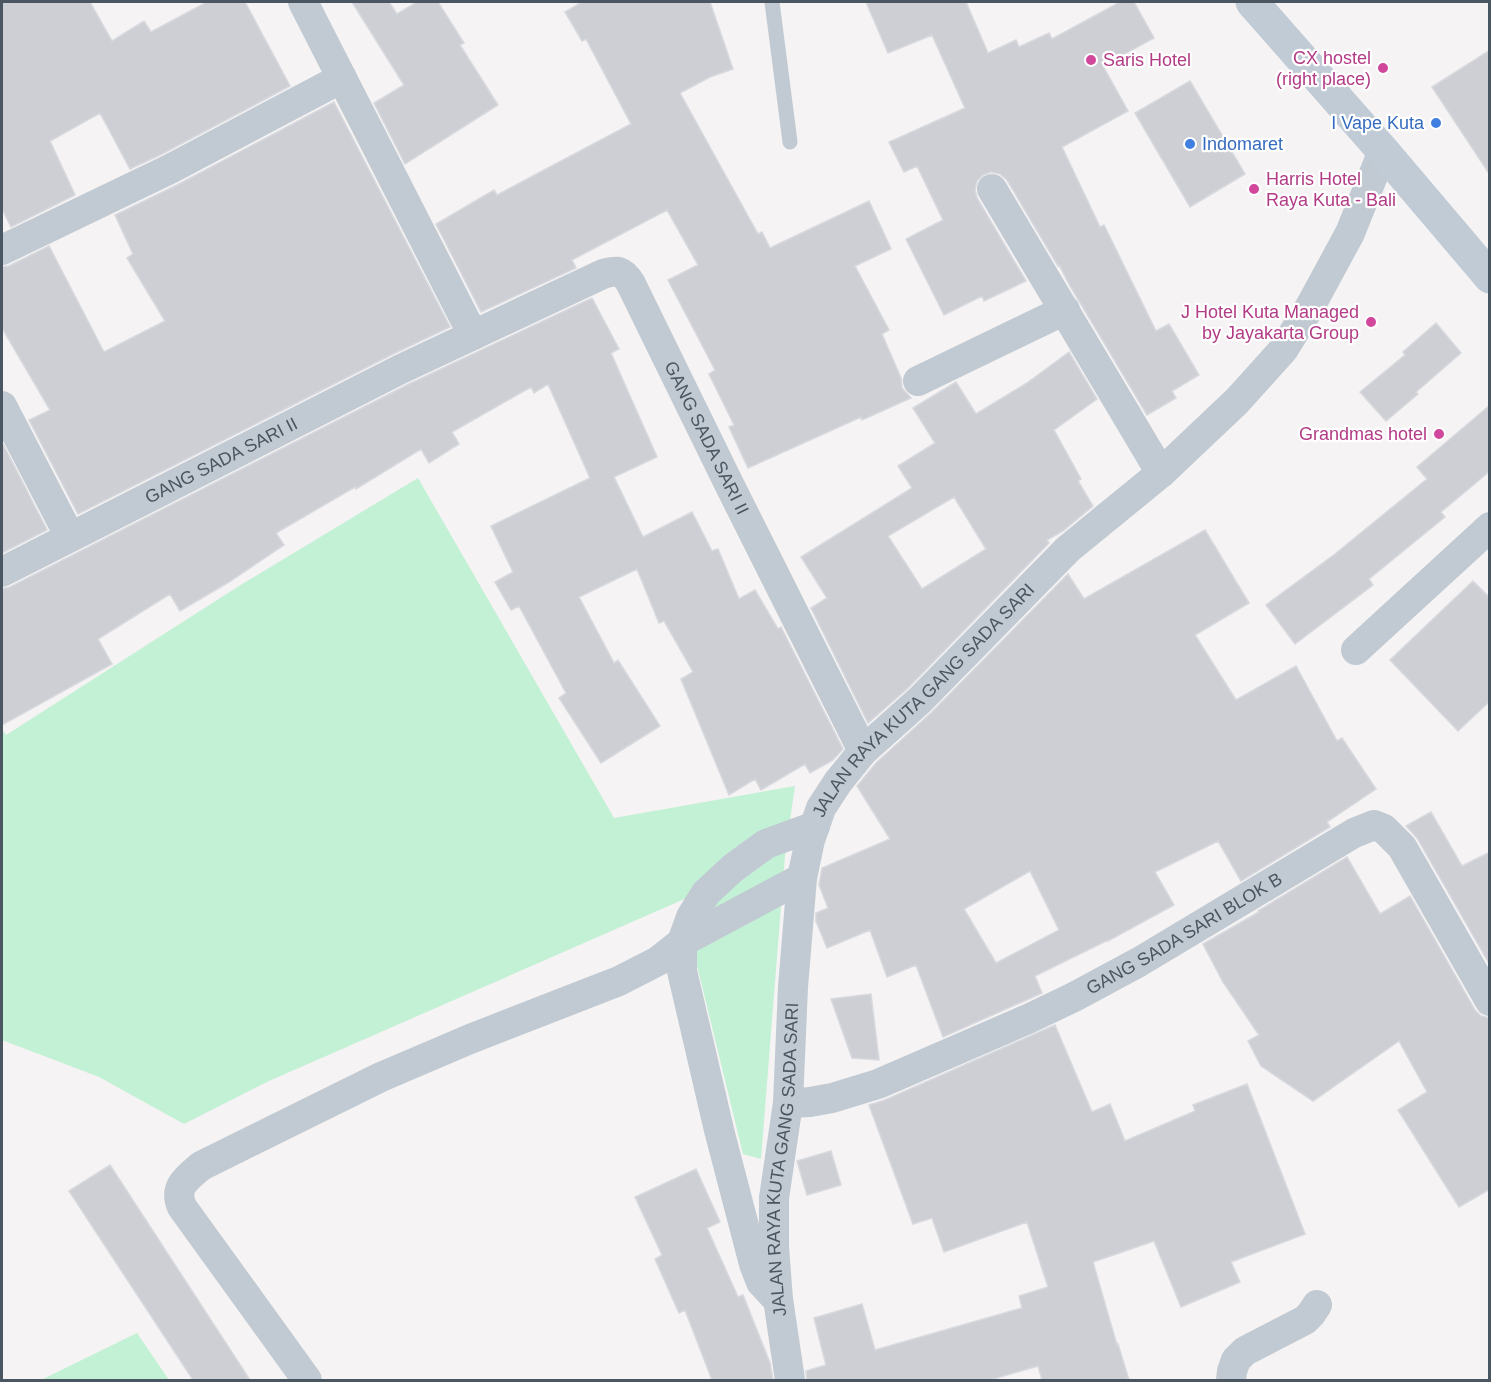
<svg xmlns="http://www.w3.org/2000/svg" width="1491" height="1382" font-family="Arial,sans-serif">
<rect width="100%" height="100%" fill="#f5f3f3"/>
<path fill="#c3f1d5" d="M 418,478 L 614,818 L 795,786 L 785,856 L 761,1159 L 743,1154 L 693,949 L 689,897 L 269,1081 L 184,1124 L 99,1077 L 2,1040 L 2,729 L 6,735 L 239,586 Z
M 137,1333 L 169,1380 L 41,1380 Z"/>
<path fill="#cdcfd5" stroke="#d7d9de" stroke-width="1.5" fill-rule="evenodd" d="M 2,2 L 90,2 L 112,41 L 144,21 L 151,32 L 207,2 L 245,2 L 290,86 L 162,154 L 130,169 L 100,113 L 50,141 L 75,195 L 11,227 L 2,209 Z
M 352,2 L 389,2 L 397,14 L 417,2 L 438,2 L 464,43 L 460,45 L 498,105 L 405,164 L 374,103 L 404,85 Z
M 582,2 L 710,2 L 733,69 L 710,77 L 680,93 L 758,234 L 762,232 L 770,248 L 869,201 L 891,249 L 855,266 L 889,330 L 882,334 L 901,378 L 902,388 L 911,398 L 862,420 L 861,417 L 748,468 L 729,427 L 734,425 L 709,374 L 715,370 L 668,280 L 698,265 L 667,210 L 572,260 L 576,268 L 481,312 L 436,224 L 494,190 L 497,195 L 631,124 L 586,39 L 582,41 L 565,12 Z
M 866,2 L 966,2 L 988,53 L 1016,40 L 1019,47 L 1049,33 L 1052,39 L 1120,2 L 1134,2 L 1154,38 L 1103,66 L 1128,111 L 1062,147 L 1100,227 L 1104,225 L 1156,331 L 1169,324 L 1199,375 L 1172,391 L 1176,398 L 1147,415 L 1070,286 L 1059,265 L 1058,266 L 1007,180 L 1000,174 L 991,172 L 983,175 L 977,181 L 975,190 L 977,198 L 1026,281 L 984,301 L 982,296 L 944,315 L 906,239 L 943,220 L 917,166 L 904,172 L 889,142 L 965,108 L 932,35 L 888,53 Z
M 1490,50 L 1490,175 L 1432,87 Z
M 1190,81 L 1245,174 L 1190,207 L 1135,113 Z
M 334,102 L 450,327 L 393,354 L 78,514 L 29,420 L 50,410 L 2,328 L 2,267 L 9,266 L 49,246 L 104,352 L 165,321 L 127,258 L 133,254 L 115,215 L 177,185 Z
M 592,298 L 619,349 L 611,353 L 657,457 L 614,477 L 643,537 L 692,512 L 712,551 L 718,549 L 739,599 L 755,590 L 778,629 L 781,627 L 843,749 L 833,760 L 810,773 L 805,764 L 761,790 L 755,779 L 729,795 L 681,679 L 693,672 L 664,621 L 659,623 L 637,569 L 579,597 L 614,663 L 618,660 L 660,726 L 601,763 L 559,698 L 566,693 L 519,606 L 511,610 L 495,582 L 513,572 L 491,526 L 590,478 L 548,384 L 534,393 L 531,387 L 452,432 L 459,444 L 429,463 L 421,449 L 356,489 L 355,487 L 276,533 L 284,545 L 229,582 L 180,611 L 170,594 L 98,639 L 112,664 L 2,725 L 2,589 L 10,587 L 409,384 Z
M 1436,323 L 1461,353 L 1416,392 L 1418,394 L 1386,421 L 1360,392 L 1405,355 L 1403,352 Z
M 1069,352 L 1097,399 L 1054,430 L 1081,479 L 1078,481 L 1093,506 L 1063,531 L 1047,540 L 1049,543 L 908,688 L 868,723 L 811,608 L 827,598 L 801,557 L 912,488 L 898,466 L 935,443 L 913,408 L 956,382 L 976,414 L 1027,383 ZM 954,497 L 986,549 L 922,589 L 888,536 Z
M 1490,405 L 1490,471 L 1441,512 L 1445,517 L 1369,579 L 1373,585 L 1295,644 L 1266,605 L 1335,554 L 1427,479 L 1417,467 Z
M 2,442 L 47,530 L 2,553 Z
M 1205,530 L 1249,603 L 1195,635 L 1236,700 L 1296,666 L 1337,741 L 1342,738 L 1376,789 L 1327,822 L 1330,827 L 1241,881 L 1218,841 L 1155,872 L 1174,905 L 1108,941 L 1108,940 L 1035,976 L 1042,993 L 943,1037 L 916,965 L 887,977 L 870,930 L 827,948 L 816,921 L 816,913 L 828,908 L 819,885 L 822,868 L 890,839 L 857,786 L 876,763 L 932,712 L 1068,574 L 1084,599 ZM 1030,871 L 1059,930 L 996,963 L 964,909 Z
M 1473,581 L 1490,598 L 1490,701 L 1458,731 L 1390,660 Z
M 1431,812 L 1462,866 L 1490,852 L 1490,965 L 1417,838 L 1406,826 Z
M 1347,857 L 1380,914 L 1410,896 L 1475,1010 L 1481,1016 L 1490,1018 L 1490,1189 L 1459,1207 L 1398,1110 L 1427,1092 L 1399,1041 L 1313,1101 L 1261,1066 L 1248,1041 L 1259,1035 L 1223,982 L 1203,944 L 1259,912 L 1258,911 Z
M 871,994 L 879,1060 L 852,1058 L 831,999 Z
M 1055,1025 L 1092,1112 L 1110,1104 L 1125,1141 L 1195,1111 L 1193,1105 L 1247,1084 L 1305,1234 L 1231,1262 L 1240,1282 L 1181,1307 L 1154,1241 L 1093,1262 L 1117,1345 L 1118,1344 L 1129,1380 L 1042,1380 L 1038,1366 L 990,1380 L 807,1380 L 806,1371 L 826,1365 L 814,1318 L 862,1304 L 875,1350 L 1022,1308 L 1019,1296 L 1048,1287 L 1027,1222 L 944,1252 L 932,1218 L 913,1224 L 869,1105 L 885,1100 Z
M 831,1151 L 841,1185 L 807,1195 L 797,1161 Z
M 110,1165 L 250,1380 L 193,1380 L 69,1191 Z
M 696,1169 L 720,1222 L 707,1228 L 738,1297 L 743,1295 L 770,1363 L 773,1380 L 712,1380 L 685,1310 L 679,1313 L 655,1259 L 662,1255 L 635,1197 Z"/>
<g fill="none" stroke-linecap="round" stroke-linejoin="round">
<path stroke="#c1cad2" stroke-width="15" d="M 772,2 L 790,142"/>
<g stroke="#c1cad2" stroke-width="30">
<path d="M 303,2 L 473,335"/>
<path d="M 992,189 L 1161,473"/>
<path d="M 2,250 L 170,169 L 342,78"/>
<path d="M 918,381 L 1065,310"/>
<path d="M 2,406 L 70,537"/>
<path id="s1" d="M 2,572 L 401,369 L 603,274 C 618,270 623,270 631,284 L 730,486 L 863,751"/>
<path d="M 1356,650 L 1490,527"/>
<path d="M 682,942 L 691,917 L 706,893 L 733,868 L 766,844 L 815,826"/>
<path d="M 682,942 L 802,878"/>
<path id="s2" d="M 788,1103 L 810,1102 L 832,1098 L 878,1084 L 1028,1019 L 1074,997 L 1139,962 L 1354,833 L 1374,825 L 1384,829 L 1402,847 L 1490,1001"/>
<path d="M 307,1380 L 182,1207 C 173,1187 187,1178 201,1166 L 381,1077 L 470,1039 L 619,981 L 658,961 L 682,942 L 682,971 L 719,1130 L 754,1264 L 761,1282 L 773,1295"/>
<path id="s3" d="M 790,1380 L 778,1299 L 774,1247 L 774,1198 L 788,1103 L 793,987 L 802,878 L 810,840 L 821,808 L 838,782 L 863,751 L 920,700 L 1068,549 L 1161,473 L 1237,401 L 1283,350 L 1311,305 L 1350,233 L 1383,151"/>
<path d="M 1231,1380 L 1232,1371 L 1236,1360 L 1245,1351 L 1305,1320 L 1311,1314 L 1317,1305"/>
</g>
<path stroke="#c1cbd6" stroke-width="33" d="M 1252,2 L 1383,151 L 1490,277"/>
</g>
<g fill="#d1479c" stroke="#fff" stroke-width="2">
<circle cx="1091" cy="60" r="6"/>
<circle cx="1383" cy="68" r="6"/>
<circle cx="1254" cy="189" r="6"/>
<circle cx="1371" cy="322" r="6"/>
<circle cx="1439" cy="434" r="6"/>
</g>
<g fill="#3f7fe0" stroke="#fff" stroke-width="2">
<circle cx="1436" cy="123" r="6"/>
<circle cx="1190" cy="144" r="6"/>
</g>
<g text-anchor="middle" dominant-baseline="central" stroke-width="4.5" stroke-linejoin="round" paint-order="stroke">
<g font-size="18" fill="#b23c85" stroke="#fff" text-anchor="end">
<text x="1371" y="58">CX hostel<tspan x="1371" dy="21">(right place)</tspan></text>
<text x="1103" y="60" text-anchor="start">Saris Hotel</text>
<text x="1266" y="179" text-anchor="start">Harris Hotel<tspan x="1266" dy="21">Raya Kuta - Bali</tspan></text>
<text x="1359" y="312">J Hotel Kuta Managed<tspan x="1359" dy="21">by Jayakarta Group</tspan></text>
<text x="1427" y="434">Grandmas hotel</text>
</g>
<g font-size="18" fill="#366cbe" stroke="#fff" text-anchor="end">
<text x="1424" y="123">I Vape Kuta</text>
<text x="1202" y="144" text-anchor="start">Indomaret</text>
</g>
<g font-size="18" fill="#4a5661" stroke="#fff">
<text stroke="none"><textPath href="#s1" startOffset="876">GANG SADA SARI II</textPath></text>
<text stroke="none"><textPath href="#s1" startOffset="246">GANG SADA SARI II</textPath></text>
<text stroke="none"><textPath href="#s3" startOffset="726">JALAN RAYA KUTA GANG SADA SARI</textPath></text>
<text stroke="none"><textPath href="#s2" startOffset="434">GANG SADA SARI BLOK B</textPath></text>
<text stroke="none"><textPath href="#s3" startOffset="222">JALAN RAYA KUTA GANG SADA SARI</textPath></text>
</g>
</g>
<rect width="1491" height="1382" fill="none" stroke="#4a5661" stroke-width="6"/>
</svg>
